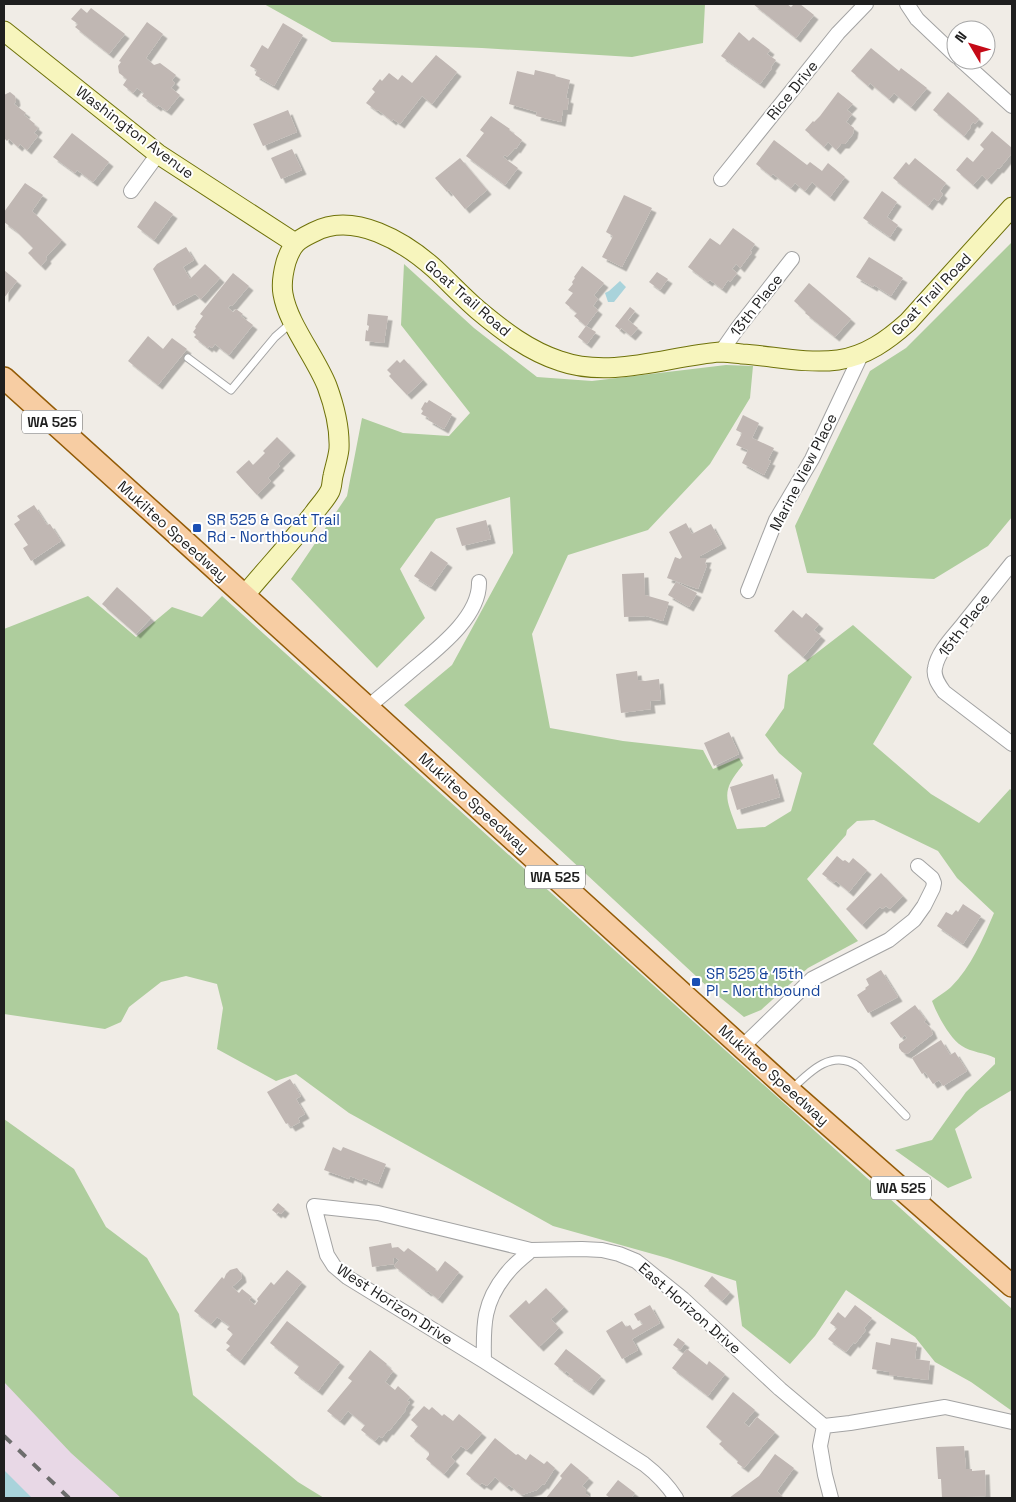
<svg xmlns="http://www.w3.org/2000/svg" width="1016" height="1502" font-family="'Space Grotesk',sans-serif">
<defs>
<filter id="shadow"><feDropShadow dx="4.5" dy="4.5" stdDeviation="0" flood-color="#0004"/></filter>
</defs>
<rect width="100%" height="100%" fill="#f0ece6"/>
<path fill="#e8d8e6" d="M 4,1344 L 177,1498 L 19,1498 L 4,1482 Z"/>
<path fill="#aecd9d" d="M 264,4 L 705,4 L 703,43 L 632,57 L 482,48 L 332,42 Z
M 1012,242 L 1012,517 L 988,546 L 934,579 L 807,573 L 795,526 L 870,371 L 906,348 Z
M 404,264 L 474,328 L 537,377 L 592,381 L 726,365 L 753,366 L 750,398 L 710,464 L 648,530 L 568,555 L 532,634 L 550,728 L 623,741 L 703,750 L 713,769 L 739,758 L 743,765 C 720,792 726,798 737,829 L 765,827 L 791,811 L 802,773 L 779,753 L 765,735 L 784,708 L 788,675 L 853,625 L 912,677 L 873,744 L 931,794 L 979,823 L 1010,789 L 1012,791 L 1012,1090 L 980,1109 L 955,1129 L 972,1178 L 948,1188 L 895,1150 L 932,1140 L 966,1092 L 995,1064 L 995,1058 C 986,1053 970,1052 962,1046 C 949,1038 937,1014 932,1001 C 938,996 946,992 951,987 C 971,967 983,939 994,913 L 957,878 L 938,851 L 874,820 L 857,821 L 847,830 L 846,835 L 807,879 L 858,941 L 808,968 L 761,1010 L 744,1017 L 711,990 L 404,705 L 452,665 L 513,553 L 510,497 L 436,519 L 400,569 L 425,618 L 377,668 L 291,579 L 347,496 L 362,418 L 403,433 L 449,436 L 470,413 L 401,325 Z
M 88,596 L 136,637 L 172,607 L 202,617 L 222,596 L 1012,1309 L 1012,1411 L 971,1382 L 935,1362 L 915,1337 L 846,1290 L 815,1336 L 790,1364 L 742,1326 L 736,1281 L 667,1258 L 553,1226 L 349,1113 L 296,1074 L 276,1081 L 217,1049 L 223,1008 L 217,984 L 186,976 L 161,982 L 129,1007 L 121,1022 L 105,1029 L 4,1014 L 4,629 Z
M 4,1119 L 74,1169 L 106,1227 L 147,1258 L 179,1314 L 193,1395 L 298,1482 L 324,1498 L 121,1498 L 71,1453 L 4,1382 Z"/>
<path fill="#a9d3db" d="M 620,281 L 626,287 L 614,302 L 608,302 L 605,293 L 609,291 Z
M 4,1470 L 32,1498 L 4,1498 Z"/>
<path fill="#c0b7b3" filter="url(#shadow)" d="M 753,4 L 787,4 L 791,7 L 794,4 L 800,4 L 814,15 L 796,38 Z
M 81,8 L 87,13 L 91,8 L 125,34 L 109,54 L 75,27 L 78,24 L 71,19 Z
M 147,22 L 163,34 L 146,58 L 154,65 L 160,63 L 176,75 L 172,80 L 175,83 L 171,88 L 180,95 L 167,111 L 158,105 L 157,107 L 142,96 L 144,93 L 137,88 L 133,93 L 123,85 L 127,79 L 119,73 L 118,66 L 121,62 L 119,61 Z
M 283,23 L 303,35 L 274,86 L 255,75 L 257,70 L 250,66 L 262,45 L 268,49 Z
M 739,32 L 749,41 L 753,37 L 770,50 L 767,54 L 776,60 L 771,67 L 772,68 L 760,84 L 721,56 Z
M 871,48 L 899,71 L 901,68 L 927,88 L 911,107 L 894,93 L 889,99 L 870,83 L 868,86 L 851,71 Z
M 436,55 L 457,72 L 432,104 L 422,96 L 400,124 L 393,119 L 392,121 L 378,110 L 377,111 L 366,103 L 375,92 L 372,89 L 380,79 L 382,81 L 389,73 L 398,80 L 402,75 L 412,83 Z
M 535,70 L 556,75 L 555,76 L 570,80 L 566,98 L 569,99 L 567,110 L 563,110 L 561,122 L 536,116 L 537,112 L 509,104 L 517,71 L 534,75 Z
M 10,92 L 15,96 L 16,101 L 14,104 L 26,113 L 24,115 L 35,124 L 34,125 L 38,128 L 34,133 L 38,136 L 27,150 L 20,144 L 18,147 L 9,139 L 7,141 L 4,138 L 4,95 Z
M 838,92 L 853,104 L 847,110 L 852,114 L 846,122 L 854,128 L 853,134 L 845,144 L 841,144 L 836,150 L 828,142 L 824,147 L 805,130 L 813,121 L 814,122 L 820,116 Z
M 948,92 L 979,119 L 975,124 L 973,122 L 970,126 L 971,127 L 964,136 L 933,110 Z
M 288,110 L 297,132 L 263,146 L 253,124 Z
M 491,116 L 510,129 L 509,130 L 522,140 L 516,149 L 515,148 L 507,157 L 505,155 L 503,157 L 518,168 L 505,185 L 466,156 L 484,133 L 480,130 Z
M 992,131 L 1012,148 L 1012,153 L 999,169 L 998,168 L 987,180 L 982,175 L 973,185 L 956,170 L 967,157 L 973,162 L 984,149 L 980,145 Z
M 72,133 L 109,162 L 93,182 L 77,170 L 75,173 L 53,157 Z
M 774,140 L 807,165 L 810,162 L 822,171 L 828,163 L 845,177 L 830,197 L 812,182 L 805,191 L 795,183 L 791,188 L 773,174 L 771,176 L 756,164 Z
M 292,149 L 302,170 L 281,179 L 271,158 Z
M 460,158 L 487,190 L 465,209 L 449,190 L 447,192 L 435,178 Z
M 915,158 L 946,183 L 940,191 L 943,194 L 938,201 L 934,198 L 928,206 L 893,178 L 906,162 L 909,165 Z
M 25,183 L 43,195 L 32,211 L 62,240 L 46,257 L 47,259 L 41,266 L 28,253 L 33,248 L 15,230 L 4,222 L 4,212 Z
M 882,191 L 897,202 L 887,217 L 898,225 L 890,237 L 863,218 Z
M 624,195 L 652,208 L 622,267 L 602,257 L 613,236 L 606,232 Z
M 155,201 L 173,214 L 154,240 L 137,227 Z
M 733,228 L 755,244 L 750,251 L 752,252 L 740,268 L 736,264 L 732,269 L 737,273 L 730,282 L 728,280 L 722,289 L 710,280 L 708,282 L 688,267 L 710,238 L 720,245 Z
M 186,247 L 194,260 L 183,267 L 190,279 L 205,264 L 220,278 L 201,299 L 195,294 L 173,306 L 153,269 L 157,264 Z
M 869,257 L 903,278 L 891,296 L 874,285 L 873,287 L 856,277 Z
M 582,266 L 604,283 L 594,295 L 598,299 L 593,306 L 598,310 L 586,326 L 574,316 L 577,313 L 565,303 L 573,293 L 568,290 L 573,284 L 572,282 L 575,278 L 574,277 Z
M 4,270 L 17,281 L 4,298 Z
M 657,272 L 668,279 L 660,290 L 649,282 Z
M 233,273 L 249,286 L 232,306 L 230,305 L 228,308 L 233,312 L 236,309 L 243,314 L 241,316 L 253,325 L 229,355 L 215,344 L 212,348 L 209,346 L 208,348 L 194,337 L 196,335 L 193,332 L 196,328 L 195,327 L 203,316 L 200,314 Z
M 809,283 L 851,319 L 835,337 L 805,313 L 806,312 L 794,301 Z
M 630,307 L 635,311 L 628,320 L 638,328 L 631,336 L 621,328 L 620,330 L 615,326 Z
M 368,314 L 388,316 L 384,343 L 365,341 L 366,330 L 368,331 L 369,326 L 367,325 Z
M 586,326 L 596,332 L 587,344 L 578,337 Z
M 148,336 L 163,349 L 172,338 L 187,349 L 158,385 L 128,361 Z
M 404,359 L 423,380 L 407,395 L 389,376 L 391,374 L 387,370 L 397,360 L 400,363 Z
M 429,400 L 452,414 L 444,429 L 428,420 L 429,418 L 421,414 L 423,411 L 421,409 L 425,402 L 427,403 Z
M 743,415 L 759,423 L 752,438 L 774,448 L 768,460 L 771,461 L 764,475 L 742,463 L 748,450 L 736,445 L 742,433 L 736,430 Z
M 277,437 L 291,451 L 278,464 L 280,466 L 268,478 L 271,481 L 257,495 L 236,472 L 249,460 L 253,465 L 265,453 L 263,451 Z
M 34,505 L 47,525 L 50,524 L 61,541 L 31,561 L 23,548 L 28,545 L 14,524 L 20,520 L 17,516 Z
M 486,520 L 491,539 L 462,546 L 456,528 Z
M 686,523 L 692,534 L 711,524 L 722,544 L 700,556 L 700,558 L 707,558 L 705,564 L 707,565 L 698,589 L 667,578 L 675,557 L 680,559 L 682,557 L 669,532 Z
M 431,551 L 448,563 L 431,587 L 414,576 Z
M 644,573 L 645,595 L 669,602 L 663,621 L 646,616 L 624,617 L 622,574 Z
M 676,582 L 697,593 L 689,607 L 668,595 Z
M 117,587 L 151,618 L 136,634 L 102,604 Z
M 793,610 L 802,618 L 806,613 L 819,624 L 814,630 L 821,636 L 803,657 L 774,631 Z
M 637,671 L 638,680 L 645,681 L 659,679 L 661,700 L 650,701 L 651,709 L 621,713 L 616,674 Z
M 729,732 L 739,754 L 714,766 L 704,743 Z
M 773,774 L 780,797 L 737,810 L 730,787 Z
M 837,856 L 843,861 L 845,860 L 849,863 L 853,858 L 867,870 L 849,892 L 836,881 L 834,883 L 822,874 Z
M 881,873 L 903,896 L 890,909 L 886,906 L 882,909 L 880,907 L 862,925 L 846,909 Z
M 963,904 L 981,916 L 963,944 L 937,926 L 946,912 L 952,915 L 956,910 L 958,912 Z
M 881,970 L 898,997 L 868,1013 L 857,995 L 866,989 L 865,988 L 869,985 L 866,979 Z
M 915,1005 L 926,1020 L 924,1022 L 930,1027 L 933,1034 L 907,1054 L 902,1052 L 899,1048 L 899,1044 L 907,1038 L 905,1035 L 901,1038 L 890,1023 Z
M 941,1040 L 950,1055 L 955,1052 L 967,1071 L 943,1086 L 939,1080 L 933,1084 L 925,1072 L 922,1074 L 912,1058 Z
M 290,1079 L 301,1096 L 296,1099 L 305,1114 L 298,1118 L 300,1122 L 291,1127 L 288,1123 L 286,1124 L 267,1092 Z
M 333,1147 L 341,1151 L 343,1147 L 386,1164 L 378,1184 L 363,1178 L 362,1181 L 350,1176 L 349,1179 L 324,1170 Z
M 278,1203 L 285,1209 L 281,1214 L 278,1212 L 277,1214 L 272,1210 Z
M 391,1243 L 392,1248 L 398,1247 L 404,1252 L 408,1248 L 436,1269 L 435,1270 L 437,1272 L 445,1261 L 459,1272 L 438,1299 L 428,1291 L 427,1292 L 394,1266 L 399,1260 L 396,1258 L 393,1258 L 394,1264 L 372,1267 L 369,1247 Z
M 237,1268 L 241,1273 L 242,1278 L 232,1287 L 239,1293 L 242,1289 L 252,1297 L 249,1300 L 255,1305 L 258,1301 L 257,1299 L 271,1282 L 274,1285 L 287,1270 L 302,1282 L 240,1361 L 226,1350 L 230,1346 L 226,1343 L 233,1334 L 227,1329 L 230,1326 L 217,1317 L 211,1324 L 194,1311 L 222,1277 L 224,1279 L 226,1274 L 230,1270 Z
M 712,1276 L 730,1292 L 722,1301 L 704,1286 Z
M 546,1288 L 564,1307 L 551,1319 L 559,1328 L 539,1347 L 509,1316 L 526,1300 L 529,1304 Z
M 650,1305 L 660,1323 L 632,1339 L 638,1350 L 622,1359 L 606,1331 L 622,1321 L 626,1327 L 630,1325 L 633,1330 L 643,1324 L 640,1320 L 638,1321 L 634,1314 Z
M 855,1305 L 872,1318 L 864,1328 L 866,1330 L 855,1344 L 854,1342 L 846,1352 L 828,1339 L 837,1328 L 830,1323 L 838,1312 L 845,1318 Z
M 287,1321 L 340,1362 L 318,1391 L 294,1373 L 299,1366 L 270,1343 Z
M 678,1338 L 685,1343 L 680,1350 L 673,1345 Z
M 891,1338 L 917,1343 L 915,1359 L 930,1361 L 928,1380 L 889,1375 L 889,1372 L 872,1369 L 876,1342 L 890,1345 Z
M 566,1349 L 601,1376 L 589,1391 L 568,1376 L 570,1374 L 566,1371 L 565,1373 L 554,1364 Z
M 687,1349 L 707,1365 L 709,1361 L 725,1374 L 708,1396 L 672,1368 Z
M 370,1350 L 387,1364 L 386,1365 L 393,1371 L 385,1382 L 395,1390 L 398,1386 L 410,1397 L 407,1401 L 410,1402 L 405,1409 L 406,1410 L 389,1431 L 388,1430 L 382,1438 L 379,1436 L 375,1441 L 361,1430 L 365,1425 L 348,1411 L 340,1421 L 327,1411 L 352,1381 L 348,1378 Z
M 733,1392 L 755,1410 L 744,1423 L 749,1427 L 757,1417 L 775,1432 L 744,1468 L 737,1463 L 738,1461 L 719,1444 L 722,1441 L 706,1427 Z
M 424,1406 L 429,1410 L 432,1407 L 442,1416 L 444,1414 L 453,1421 L 459,1414 L 482,1433 L 467,1450 L 461,1446 L 451,1457 L 455,1461 L 444,1474 L 426,1459 L 429,1455 L 429,1452 L 410,1436 L 418,1426 L 411,1420 Z
M 495,1438 L 516,1455 L 518,1454 L 526,1460 L 530,1454 L 544,1464 L 547,1461 L 555,1468 L 544,1485 L 543,1484 L 537,1490 L 522,1495 L 509,1485 L 507,1487 L 495,1477 L 487,1486 L 482,1483 L 480,1485 L 466,1474 Z
M 964,1446 L 966,1469 L 972,1469 L 972,1471 L 985,1470 L 986,1496 L 942,1498 L 941,1479 L 938,1479 L 936,1447 Z
M 775,1454 L 794,1468 L 777,1491 L 783,1498 L 729,1498 L 759,1476 Z
M 571,1463 L 589,1478 L 582,1486 L 586,1489 L 586,1494 L 591,1498 L 546,1498 L 562,1478 L 560,1476 Z
M 618,1480 L 635,1493 L 631,1498 L 610,1498 L 606,1495 Z"/>
<g fill="none" stroke-linecap="round" stroke-linejoin="round">
<g stroke="#a3a3a3" stroke-width="9">
<path id="lane" d="M 188,358 L 231,390 L 275,337 L 291,323
M 792,1089 C 810,1071 833,1048 859,1067 L 906,1116"/>
</g>
<g stroke="#a3a3a3" stroke-width="16">
<path id="street" d="M 907,4 L 917,19 L 956,56
M 961,60 L 1012,106
M 721,179 L 838,33 L 866,4
M 131,191 L 158,154
M 721,352 L 737,329 L 792,259
M 1012,563 C 996,583 980,603 964,623 C 954,636 938,651 935,668 C 933,677 939,685 944,692 L 1012,744
M 748,591 L 776,520 L 812,459 L 862,353
M 368,707 C 382,695 397,683 412,670 C 437,649 480,617 479,582
M 742,1047 L 812,979 L 889,940 L 914,920 L 924,906 L 933,888 L 934,883 L 932,878 L 918,866
M 484,1361 C 483,1325 483,1301 508,1272 C 514,1264 524,1257 531,1250
M 824,1426 L 820,1446 L 825,1475 L 831,1498
M 676,1498 C 667,1484 657,1474 644,1464 L 484,1361 L 347,1277 L 334,1266 L 327,1255 L 314,1206 L 378,1213 L 531,1250 L 582,1249 L 602,1250 L 619,1254 L 636,1261 L 683,1299 L 780,1389 L 824,1426 L 850,1423 L 945,1407 L 1012,1422"/>
</g>
<g stroke="#6f720a" stroke-width="21">
<path id="secondary" d="M 4,31 L 158,154 L 295,243
M 244,596 C 267,568 292,542 314,513 C 319,506 326,499 330,491 C 332,487 332,480 333,476 C 335,467 338,458 339,449 C 340,428 334,405 327,386 C 315,356 288,324 283,294 C 281,283 283,273 286,262 C 288,256 291,248 296,243 C 301,238 308,235 314,232 C 354,211 405,242 435,269 C 450,283 463,297 478,310 C 503,331 529,351 560,361 C 611,379 669,356 720,352 C 727,352 734,353 742,354 C 773,356 806,364 838,360 C 866,356 888,340 908,322 L 1012,207"/>
</g>
<g stroke="#935b07" stroke-width="24">
<path id="primary" d="M 4,378 L 180,537 L 790,1091 L 1012,1286"/>
</g>
<use href="#lane" stroke="#fff" stroke-width="7"/>
<use href="#street" stroke="#fff" stroke-width="14"/>
<use href="#secondary" stroke="#f7f5bd" stroke-width="19"/>
<use href="#primary" stroke="#f7cda3" stroke-width="21"/>
<path stroke="#6d6d6d" stroke-width="4" stroke-dasharray="10 10" stroke-linecap="butt" d="M 4,1436 L 69,1498"/>
</g>
<g fill="#1a4fb4" stroke="#fff" stroke-width="2">
<rect x="192" y="523" width="10" height="10" rx="2.5"/>
<rect x="691" y="977" width="10" height="10" rx="2.5"/>
</g>
<g text-anchor="middle" dominant-baseline="central" stroke-width="4" stroke-linejoin="round" paint-order="stroke">
<g fill="#fff" stroke="#626262" stroke-width="1">
<rect x="22" y="410.5" width="60" height="23" rx="4"/>
<rect x="525" y="865.5" width="60" height="23" rx="4"/>
<rect x="871" y="1176.5" width="60" height="23" rx="4"/>
</g>
<g font-size="14" font-weight="bold" fill="#1f1f1f">
<text x="52" y="422">WA 525</text>
<text x="555" y="877">WA 525</text>
<text x="901" y="1188">WA 525</text>
</g>
<g font-size="15" fill="#1f1f1f" stroke="#fff">
<text transform="translate(792 90) rotate(-51)">Rice Drive</text>
<text transform="translate(135 132) rotate(37)">Washington Avenue</text>
<text transform="translate(931 294) rotate(-46)">Goat Trail Road</text>
<text transform="translate(468 298) rotate(41)">Goat Trail Road</text>
<text transform="translate(756 305) rotate(-52)">13th Place</text>
<text transform="translate(803 472) rotate(-63)">Marine View Place</text>
<text transform="translate(173 531) rotate(42)">Mukilteo Speedway</text>
<text transform="translate(964 625) rotate(-53)">15th Place</text>
<text transform="translate(474 803) rotate(42)">Mukilteo Speedway</text>
<text transform="translate(774 1075) rotate(42)">Mukilteo Speedway</text>
<text transform="translate(395 1304) rotate(33)">West Horizon Drive</text>
<text transform="translate(690 1308) rotate(41)">East Horizon Drive</text>
</g>
<g font-size="15" fill="#164399" stroke="#fff" text-anchor="start">
<text x="207" y="519">SR 525 &amp; Goat Trail<tspan x="207" dy="17">Rd - Northbound</tspan></text>
<text x="706" y="973">SR 525 &amp; 15th<tspan x="706" dy="17">Pl - Northbound</tspan></text>
</g>
</g>
<rect width="1016" height="1502" fill="none" stroke="#1f1f1f" stroke-width="10"/>
<g transform="translate(971 45) rotate(308)"><circle r="24" fill="#ffffff" stroke="#a5a5a5"/>
<path d="M0-4L9 19L0 12L-9 19Z" fill="#c50a17"/>
<text y="-8" font-size="14" font-weight="bold" text-anchor="middle" fill="#1f1f1f">N</text>
</g>
</svg>
